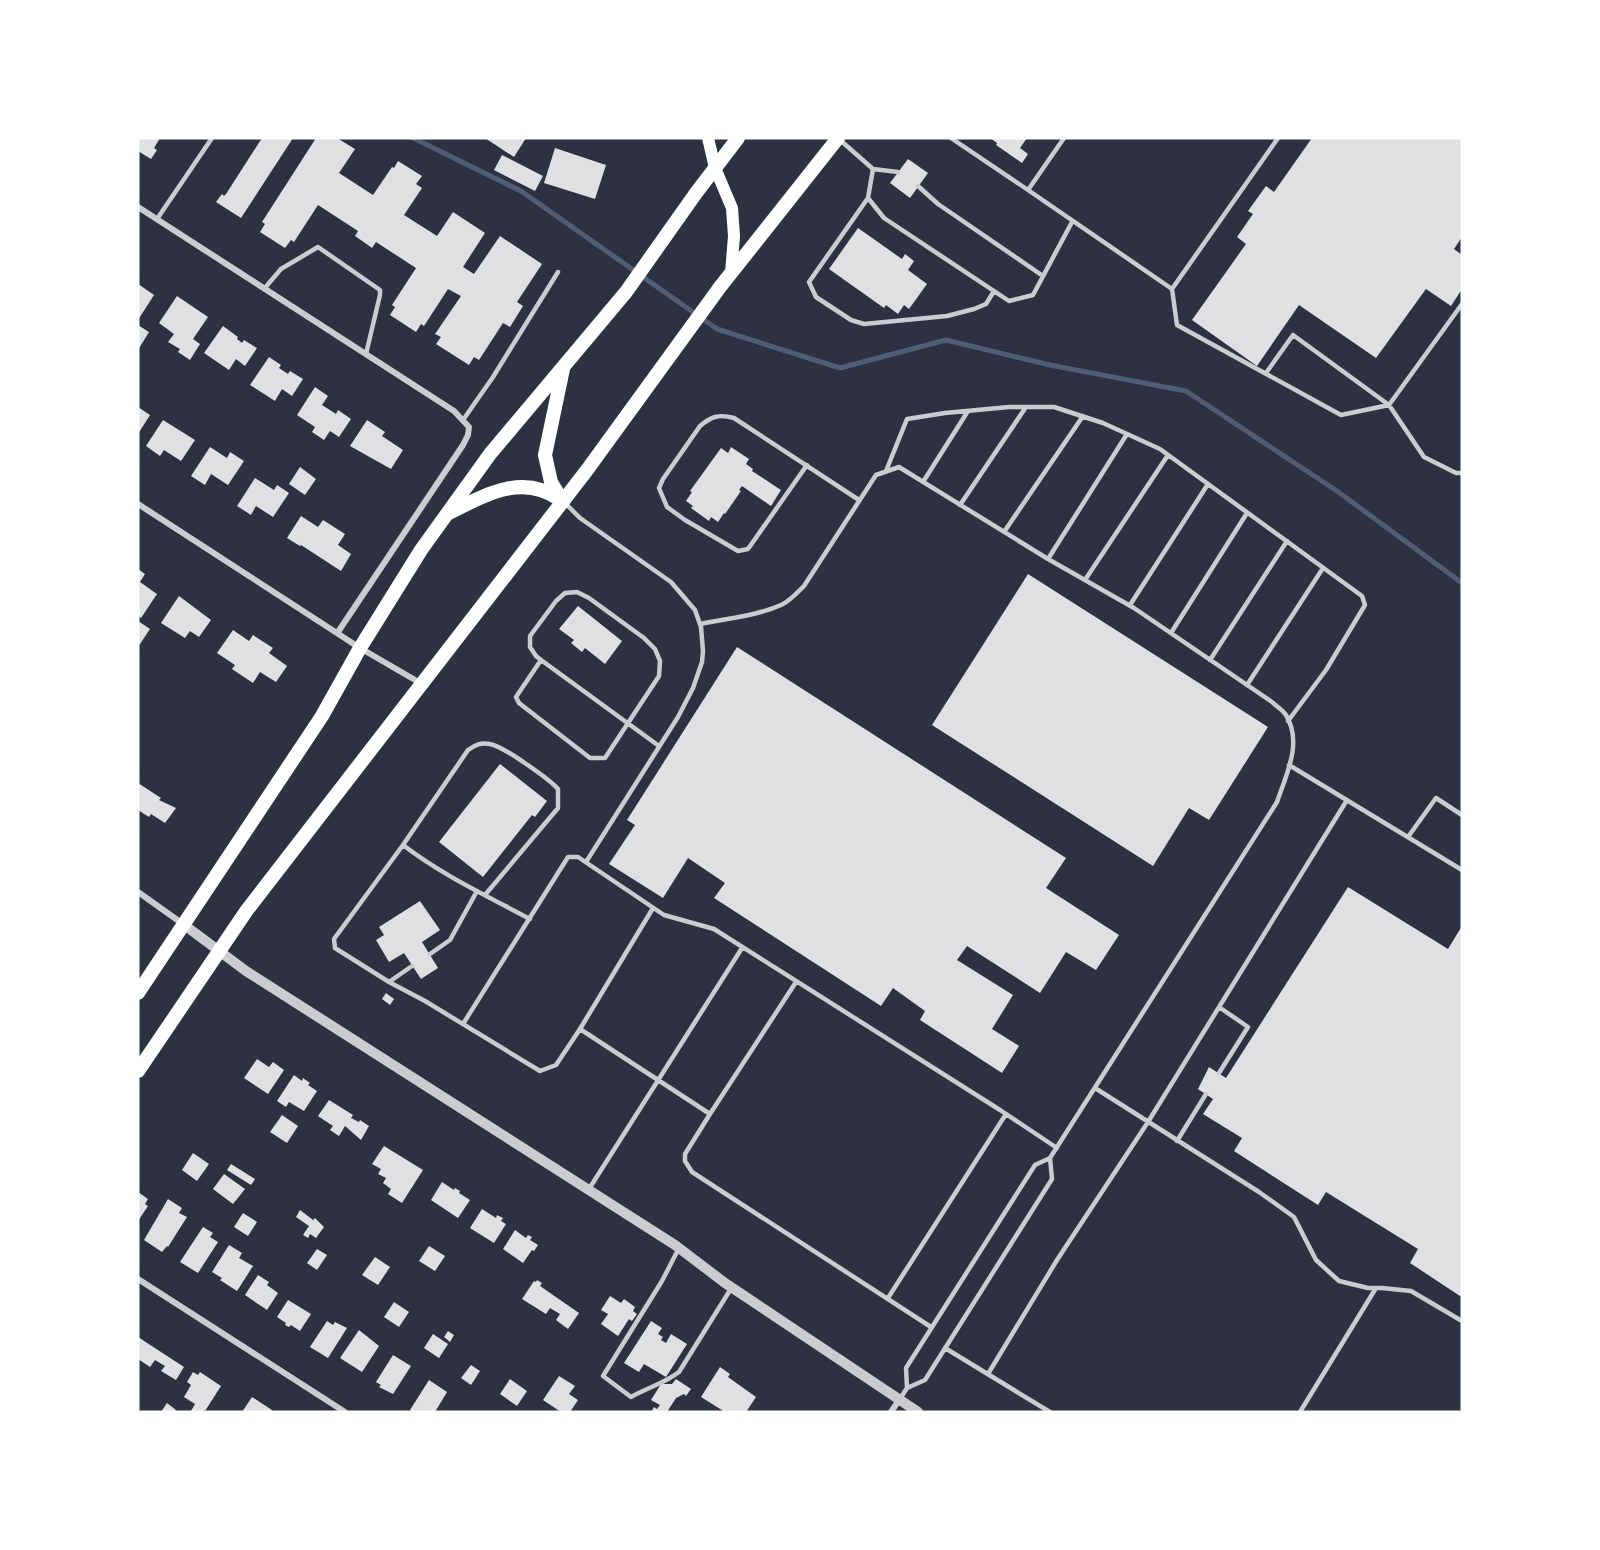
<svg xmlns="http://www.w3.org/2000/svg" width="1600" height="1550" font-family="Quicksand,sans-serif">
<rect width="100%" height="100%" fill="#2d3142"/>
<g fill="none" stroke-linecap="round" stroke-linejoin="round">
<path stroke="#4f5d75" stroke-width="5" d="M 413,138 L 521,191 L 717,329 L 840,368 L 946,340 L 1050,365 L 1186,391 L 1337,491 L 1462,583"/>
</g>
<path fill="#e0e0e3" d="M 138,138 L 160,138 L 154,148 L 157,150 L 151,159 L 138,151 Z
M 262,138 L 293,138 L 241,218 L 216,202 L 222,194 L 224,196 L 226,194 Z
M 316,138 L 337,138 L 355,149 L 339,173 L 373,195 L 392,167 L 394,168 L 398,161 L 422,176 L 416,184 L 422,188 L 404,215 L 437,236 L 453,212 L 485,233 L 463,267 L 474,274 L 500,236 L 542,264 L 517,302 L 523,306 L 510,327 L 503,323 L 479,360 L 474,357 L 469,365 L 436,344 L 441,337 L 435,334 L 461,296 L 448,289 L 424,326 L 421,324 L 416,332 L 390,315 L 395,307 L 392,305 L 416,268 L 376,242 L 372,248 L 368,245 L 355,236 L 358,231 L 318,205 L 294,242 L 291,240 L 285,248 L 260,232 L 265,224 L 262,222 Z
M 485,138 L 526,138 L 514,157 Z
M 990,138 L 1027,138 L 1020,148 L 1028,154 L 1022,163 L 996,145 L 997,143 Z
M 1312,138 L 1462,138 L 1462,237 L 1454,249 L 1462,255 L 1462,289 L 1451,306 L 1426,289 L 1376,358 L 1299,305 L 1257,366 L 1192,320 L 1246,244 L 1237,237 L 1253,214 L 1248,211 L 1266,186 L 1274,192 Z
M 555,148 L 606,165 L 595,199 L 544,183 Z
M 502,155 L 543,176 L 535,191 L 494,170 Z
M 908,159 L 928,173 L 910,198 L 890,183 Z
M 858,228 L 902,259 L 905,254 L 914,261 L 908,270 L 927,284 L 909,309 L 904,305 L 898,314 L 886,305 L 884,308 L 829,269 Z
M 138,284 L 154,295 L 138,320 Z
M 177,296 L 208,317 L 193,339 L 200,344 L 190,360 L 178,352 L 180,349 L 168,342 L 174,334 L 159,323 Z
M 138,325 L 149,332 L 138,350 Z
M 223,326 L 238,337 L 237,339 L 242,343 L 244,340 L 257,348 L 245,366 L 236,359 L 229,370 L 204,353 Z
M 269,357 L 281,365 L 279,368 L 288,374 L 290,371 L 303,379 L 292,396 L 282,389 L 275,401 L 250,385 Z
M 315,387 L 328,396 L 322,405 L 336,414 L 338,410 L 351,419 L 339,437 L 330,431 L 324,440 L 312,432 L 315,427 L 297,415 Z
M 138,407 L 150,415 L 138,434 Z
M 163,420 L 195,440 L 181,461 L 164,450 L 160,456 L 146,446 Z
M 367,420 L 385,432 L 382,436 L 403,450 L 391,469 L 350,446 Z
M 210,447 L 227,458 L 230,452 L 244,461 L 228,485 L 211,474 L 205,485 L 191,476 Z
M 731,447 L 749,459 L 746,464 L 753,469 L 752,471 L 781,490 L 771,506 L 742,486 L 739,490 L 741,491 L 725,514 L 724,513 L 718,522 L 711,517 L 709,521 L 691,508 L 693,506 L 686,501 L 692,492 L 690,491 L 721,448 L 728,453 Z
M 300,467 L 316,479 L 305,495 L 289,484 Z
M 255,478 L 274,490 L 277,485 L 289,493 L 273,517 L 256,506 L 251,515 L 237,506 Z
M 301,516 L 318,527 L 323,520 L 345,534 L 338,545 L 351,554 L 341,571 L 301,545 L 300,546 L 287,538 Z
M 138,569 L 145,574 L 140,582 L 157,594 L 141,618 L 138,616 Z
M 1028,574 L 1268,727 L 1209,820 L 1189,808 L 1153,866 L 932,725 Z
M 179,596 L 211,620 L 199,637 L 190,631 L 185,638 L 161,623 Z
M 578,606 L 622,641 L 605,664 L 585,648 L 582,652 L 571,643 L 574,640 L 559,629 Z
M 138,621 L 150,629 L 138,647 Z
M 233,630 L 249,641 L 253,635 L 273,648 L 269,653 L 287,666 L 276,682 L 260,672 L 253,683 L 232,669 L 235,665 L 217,653 Z
M 737,647 L 1066,858 L 1046,888 L 1119,935 L 1096,970 L 1066,952 L 1040,993 L 967,946 L 957,960 L 1013,995 L 992,1029 L 1019,1046 L 1002,1073 L 920,1020 L 925,1011 L 893,988 L 881,1006 L 714,898 L 725,883 L 688,858 L 663,898 L 609,864 L 635,825 L 627,820 Z
M 500,764 L 547,801 L 535,817 L 532,815 L 483,877 L 439,842 Z
M 138,783 L 161,798 L 159,800 L 176,808 L 165,823 L 151,814 L 149,817 L 138,810 Z
M 1348,887 L 1448,949 L 1462,926 L 1462,1295 L 1460,1296 L 1410,1263 L 1418,1249 L 1326,1192 L 1318,1205 L 1234,1151 L 1242,1138 L 1203,1114 L 1213,1099 L 1198,1089 L 1209,1067 L 1226,1078 Z
M 420,901 L 440,930 L 422,942 L 438,968 L 421,979 L 404,953 L 389,962 L 376,940 L 384,935 L 379,927 Z
M 386,993 L 394,999 L 390,1005 L 382,999 Z
M 257,1059 L 269,1067 L 273,1062 L 284,1070 L 268,1094 L 244,1078 Z
M 294,1075 L 302,1081 L 303,1078 L 310,1083 L 308,1085 L 317,1091 L 304,1111 L 289,1102 L 286,1107 L 277,1101 Z
M 329,1100 L 353,1115 L 351,1118 L 359,1122 L 360,1120 L 369,1126 L 361,1140 L 345,1126 L 339,1136 L 330,1130 L 333,1126 L 318,1116 Z
M 282,1115 L 298,1126 L 287,1143 L 270,1132 Z
M 384,1146 L 423,1170 L 402,1203 L 388,1194 L 391,1189 L 383,1183 L 386,1178 L 378,1174 L 381,1169 L 372,1164 Z
M 193,1153 L 209,1164 L 197,1181 L 182,1170 Z
M 231,1164 L 255,1179 L 251,1185 L 227,1170 Z
M 224,1174 L 245,1189 L 233,1204 L 213,1189 Z
M 442,1182 L 454,1190 L 455,1188 L 460,1191 L 459,1193 L 470,1200 L 458,1218 L 431,1200 Z
M 138,1192 L 148,1199 L 145,1204 L 148,1206 L 138,1221 Z
M 168,1199 L 182,1208 L 179,1213 L 187,1217 L 168,1247 L 167,1246 L 162,1252 L 144,1240 Z
M 482,1209 L 496,1218 L 497,1215 L 503,1218 L 501,1221 L 506,1224 L 494,1243 L 470,1228 Z
M 300,1210 L 313,1220 L 315,1218 L 324,1227 L 316,1238 L 310,1234 L 308,1238 L 303,1235 L 309,1226 L 296,1217 Z
M 243,1213 L 257,1222 L 248,1236 L 234,1227 Z
M 203,1227 L 213,1233 L 210,1237 L 218,1242 L 198,1273 L 180,1262 Z
M 515,1230 L 526,1238 L 528,1235 L 532,1237 L 530,1240 L 538,1245 L 534,1251 L 532,1250 L 523,1263 L 503,1249 Z
M 229,1245 L 242,1253 L 239,1258 L 253,1266 L 237,1291 L 220,1280 L 222,1278 L 212,1272 Z
M 429,1246 L 445,1256 L 435,1271 L 419,1261 Z
M 317,1249 L 327,1255 L 317,1270 L 307,1263 Z
M 375,1257 L 390,1267 L 378,1285 L 362,1275 Z
M 258,1275 L 269,1282 L 267,1285 L 278,1293 L 267,1310 L 245,1295 Z
M 537,1280 L 542,1283 L 540,1286 L 579,1313 L 568,1329 L 556,1320 L 560,1314 L 550,1308 L 546,1314 L 522,1299 L 534,1281 L 536,1282 Z
M 610,1296 L 621,1303 L 624,1299 L 635,1307 L 633,1311 L 637,1314 L 632,1321 L 629,1319 L 618,1336 L 601,1324 L 608,1314 L 601,1310 Z
M 288,1300 L 311,1314 L 300,1331 L 291,1325 L 289,1327 L 285,1325 L 286,1323 L 277,1317 Z
M 394,1302 L 409,1312 L 399,1327 L 384,1317 Z
M 327,1321 L 333,1325 L 335,1322 L 347,1328 L 328,1358 L 310,1347 Z
M 651,1321 L 662,1328 L 658,1334 L 663,1337 L 661,1340 L 666,1343 L 671,1334 L 687,1344 L 666,1377 L 644,1364 L 639,1372 L 624,1363 Z
M 359,1330 L 379,1346 L 362,1372 L 340,1358 Z
M 448,1331 L 454,1335 L 450,1342 L 444,1337 Z
M 433,1334 L 448,1344 L 439,1358 L 424,1348 Z
M 138,1337 L 184,1367 L 176,1380 L 161,1371 L 165,1366 L 155,1360 L 150,1367 L 138,1359 Z
M 393,1355 L 411,1366 L 393,1394 L 379,1387 L 381,1385 L 376,1382 Z
M 471,1365 L 480,1371 L 471,1385 L 461,1378 Z
M 720,1367 L 730,1374 L 728,1377 L 756,1397 L 746,1412 L 725,1412 L 701,1397 Z
M 193,1372 L 198,1375 L 200,1372 L 221,1386 L 205,1411 L 204,1410 L 202,1412 L 191,1411 L 195,1404 L 184,1397 L 191,1385 L 187,1382 Z
M 559,1376 L 575,1386 L 569,1394 L 578,1400 L 570,1412 L 561,1412 L 543,1400 Z
M 510,1379 L 527,1391 L 517,1406 L 500,1394 Z
M 676,1379 L 691,1389 L 686,1396 L 684,1394 L 676,1398 L 667,1412 L 651,1412 L 654,1407 L 657,1409 L 660,1405 L 651,1400 L 661,1384 L 672,1384 Z
M 429,1380 L 447,1392 L 435,1412 L 413,1412 L 410,1410 Z
M 252,1397 L 272,1410 L 271,1412 L 242,1412 Z
M 167,1403 L 176,1410 L 175,1412 L 161,1412 Z"/>
<g fill="none" stroke-linecap="round" stroke-linejoin="round">
<path stroke="#caccd0" stroke-width="4.5" d="M 951,138 L 1028,190 L 1064,138
M 840,140 L 873,169 L 868,198 L 884,218 L 1009,301 L 1033,295 L 1072,222
M 873,169 L 898,172
M 918,186 L 938,204 L 1043,276
M 1028,190 L 1172,289 L 1278,138
M 868,198 L 809,282 L 816,297 L 851,320 L 864,324 L 947,316 L 974,309 L 986,304 L 994,291
M 157,219 L 212,138
M 264,289 L 281,269 L 318,247 L 380,290 L 380,295 L 366,354
M 1172,289 L 1177,325 L 1341,415 L 1389,405 L 1424,457 L 1456,473 L 1462,473
M 1266,373 L 1293,335 L 1389,405 L 1462,304
M 463,420 L 493,377 L 558,272
M 807,465 L 748,549 L 738,551 L 685,520 L 667,507 L 659,488 L 663,479 L 700,426 C 712,416 719,414 734,418 L 859,500
M 886,471 L 907,419 L 945,413 L 1009,407 L 1054,407 L 1103,423 L 1160,449 L 1362,596 L 1365,605 L 1326,670 L 1288,721
M 923,482 L 968,411
M 566,504 L 580,518 L 671,582 L 695,610 L 701,627 L 703,651 L 702,662 L 693,688 L 678,717 L 586,862
M 960,505 L 1026,407
M 1004,532 L 1083,416
M 1048,559 L 1127,434
M 1085,580 L 1168,455
M 1130,605 L 1208,484
M 700,624 C 727,618 757,616 781,605 C 790,601 797,593 804,586 L 876,475 L 899,467 L 1048,559 L 1134,608 L 1272,702 C 1276,706 1283,710 1286,715 C 1303,743 1286,775 1277,802 L 1050,1158 L 1035,1165 L 906,1368 L 907,1388 L 900,1399
M 1171,633 L 1247,513
M 541,660 L 516,697 L 519,703 L 590,758 L 605,758 L 659,676 L 660,661 L 655,649 L 644,638 L 589,598 L 577,592 L 565,593 L 556,601 L 530,636 L 530,647 L 536,656 L 541,660 L 659,746
M 1210,660 L 1287,541
M 1247,685 L 1323,568
M 1289,765 L 1462,870
M 1408,837 L 1436,798 L 1462,815
M 403,845 L 334,939 L 335,948 L 389,982 L 425,1001 L 540,1071 L 556,1065 L 580,1029 L 710,1114 L 685,1154 L 685,1161 L 692,1172 L 931,1327
M 485,895 L 558,808 L 558,789 C 549,779 503,746 490,744 C 481,742 475,745 468,750 L 403,845 C 442,875 487,896 530,919
M 430,954 L 450,940 L 477,891
M 389,982 L 412,966
M 1219,1007 L 1248,1027 L 1219,1073
M 463,1024 L 568,857 L 578,857 L 664,915 L 714,929 L 1000,1110 L 1057,1148
M 580,1029 L 653,908
M 1095,1088 L 1259,1192 L 1294,1217 L 1316,1260 L 1339,1281 L 1368,1288 L 1382,1288 L 1411,1291 L 1462,1321
M 710,1114 L 796,982
M 1177,1141 L 1206,1094
M 589,1189 L 742,948
M 679,1248 L 662,1281 L 603,1376 L 631,1397 C 647,1388 665,1383 679,1372 L 732,1287
M 888,1298 L 1006,1114
M 945,1348 L 1050,1412
M 988,1374 L 1057,1260 L 1148,1122 L 1347,800
M 907,1388 L 925,1380 L 1052,1179 L 1050,1158
M 1300,1412 L 1376,1288"/>
<path stroke="#caccd0" stroke-width="6" d="M 138,207 L 454,411 L 469,427 L 468,435 L 463,445 L 338,632
M 138,504 L 360,648 L 422,684
M 138,892 L 183,924
M 138,1279 L 345,1412
M 891,1412 L 899,1400"/>
<path stroke="#caccd0" stroke-width="10" d="M 183,924 L 246,971 L 675,1245 L 725,1283 L 918,1412"/>
<path stroke="#fff" stroke-width="12" d="M 708,138 L 715,168 L 732,208 L 734,236 L 731,273"/>
<path stroke="#fff" stroke-width="14" d="M 563,502 L 551,482 L 545,455 L 563,369
M 449,513 C 485,495 522,473 559,499
M 138,993 L 322,716 L 360,648 L 421,550 L 490,454 L 626,292 L 696,193 L 738,138
M 138,1071 L 247,910 L 587,470 L 720,287 L 838,138"/>
</g>
<rect width="1600" height="1550" fill="none" stroke="#ffffff" stroke-width="279"/>
</svg>
